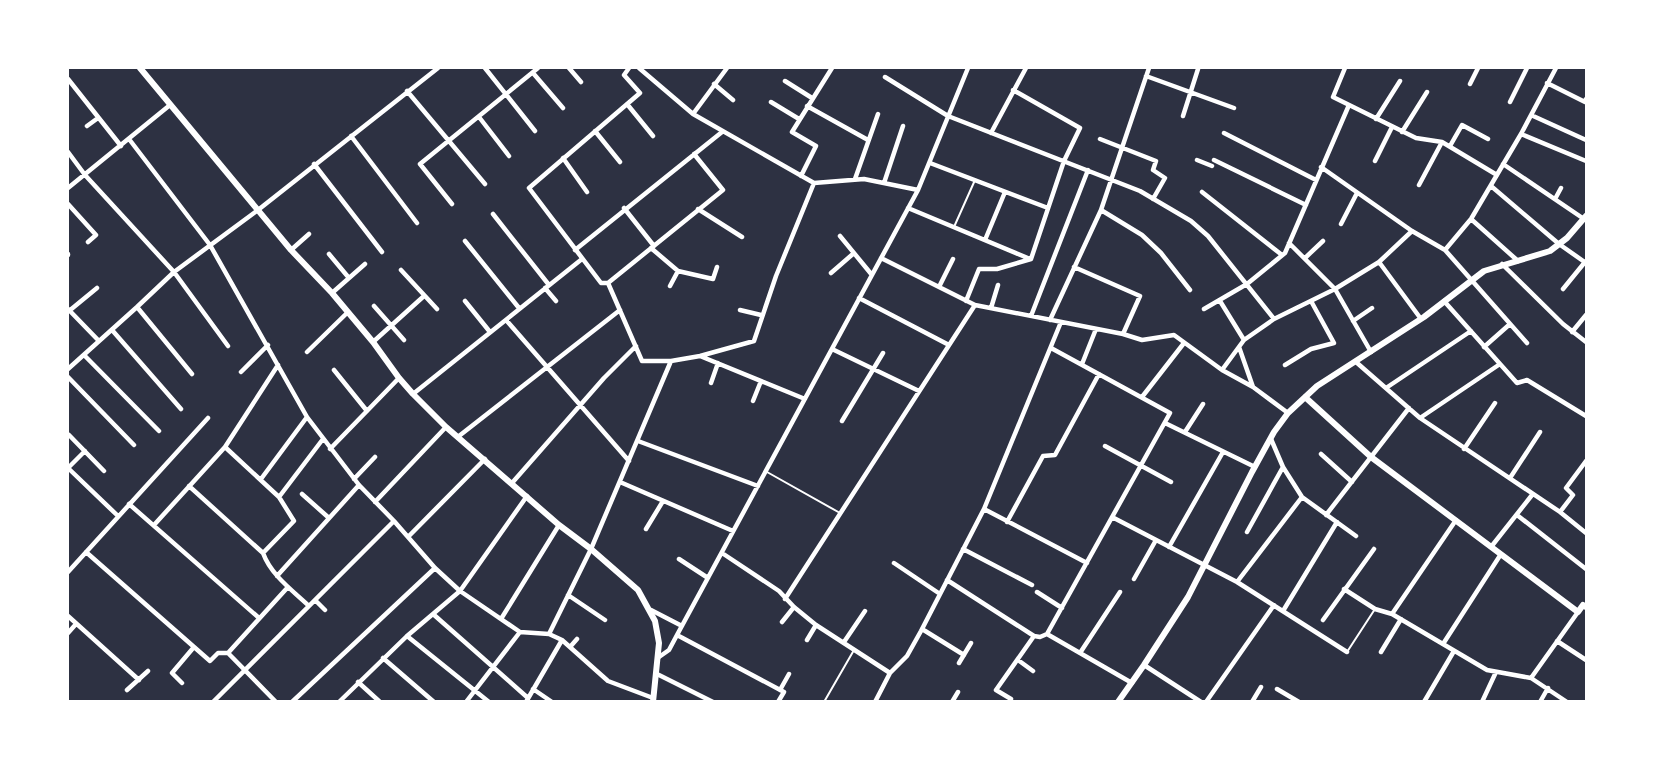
<svg xmlns="http://www.w3.org/2000/svg" width="1654" height="769" font-family="'Open Sans',sans-serif">
<rect width="100%" height="100%" fill="#2d3142"/>
<g fill="none" stroke-linecap="round" stroke-linejoin="round">
<path stroke="#fff" stroke-width="2" d="M 954,227 L 975,180
M 767,472 L 840,513
M 1347,652 L 1375,609
M 824,702 L 854,650"/>
<path stroke="#fff" stroke-width="4.5" d="M 485,68 L 535,131
M 569,68 L 581,82
M 639,68 L 693,114 L 814,183 L 864,179 L 918,190
M 1345,68 L 1333,97 L 1416,138 L 1442,142 L 1497,175
M 533,73 L 563,108
M 1146,76 L 1234,108
M 885,77 L 948,116 L 1140,191 L 1191,221 L 1208,236 L 1274,319
M 68,79 L 121,146
M 785,81 L 812,98
M 1547,83 L 1585,102 L 1586,99
M 714,84 L 733,100
M 1470,84 L 1478,68
M 407,91 L 485,184
M 771,102 L 799,119
M 1510,102 L 1527,68
M 627,104 L 653,136
M 807,106 L 868,140
M 693,114 L 727,68
M 1531,115 L 1586,140
M 1183,116 L 1198,69
M 479,117 L 509,156
M 1376,119 L 1400,81
M 87,126 L 98,118
M 595,131 L 620,162
M 1402,132 L 1427,92
M 991,133 L 1026,68
M 1224,133 L 1316,180
M 1521,134 L 1586,161
M 351,136 L 417,223
M 129,139 L 210,245 L 307,417 L 359,485 L 394,521 L 435,568 L 460,591 L 520,632 L 549,634 L 562,640 L 608,681 L 653,698
M 1100,139 L 1156,161 L 1153,170 L 1165,178 L 1153,199
M 1450,146 L 1462,125 L 1488,139
M 68,152 L 85,175 L 174,272 L 228,346
M 563,158 L 587,192
M 1197,160 L 1212,166
M 1214,160 L 1306,205
M 1375,161 L 1392,127
M 930,163 L 1048,208
M 314,164 L 382,252
M 1503,164 L 1584,219
M 1321,167 L 1412,231 L 1445,250 L 1527,343
M 801,176 L 816,146 L 792,132 L 832,68
M 855,179 L 878,114
M 884,183 L 903,126
M 1419,185 L 1442,142
M 1491,186 L 1559,244 L 1586,263
M 68,188 L 170,105
M 1202,192 L 1282,255
M 1555,199 L 1561,188
M 68,204 L 96,235 L 88,242
M 452,204 L 420,164 L 538,68
M 624,208 L 654,246
M 908,208 L 1030,259
M 698,209 L 742,237
M 1101,210 L 1142,235 L 1161,253 L 1190,290
M 493,214 L 549,285
M 1471,219 L 1518,261
M 1341,224 L 1357,193
M 840,236 L 872,275
M 985,240 L 1005,192
M 465,241 L 519,308
M 1289,243 L 1335,289 L 1371,352
M 651,248 L 678,271 L 713,279 L 717,267
M 291,250 L 309,234
M 575,250 L 722,132
M 1445,250 L 1471,219 L 1521,134 L 1556,68
M 329,254 L 349,278
M 68,255 L 68,254
M 881,258 L 975,305 L 1123,334 L 1142,340 L 1174,335 L 1222,370 L 1253,387 L 1288,413
M 1305,258 L 1323,241
M 1379,262 L 1421,319
M 1502,264 L 1563,324 L 1586,342
M 1074,267 L 1140,296 L 1123,334
M 401,270 L 437,309
M 831,273 L 854,253
M 608,283 L 642,361 L 671,361 L 700,356 L 754,341 L 776,276 L 814,183
M 608,283 L 601,283 L 529,188 L 640,93 L 624,75 L 629,68
M 608,283 L 723,190 L 694,154
M 670,286 L 678,271
M 939,287 L 953,259
M 545,288 L 556,301
M 1563,289 L 1585,262
M 332,293 L 365,264
M 859,298 L 949,345
M 465,301 L 490,332
M 966,301 L 979,269 L 997,269 L 1031,259 L 1064,161 L 1080,128 L 1013,90
M 1220,301 L 1244,340
M 1444,301 L 1517,383 L 1527,380 L 1586,416
M 374,306 L 404,340
M 137,307 L 192,374
M 991,308 L 998,285
M 68,309 L 99,341
M 1204,309 L 1247,284 L 1285,253 L 1349,105
M 740,310 L 761,315
M 69,311 L 97,288
M 1031,316 L 1088,170
M 506,320 L 629,461
M 1050,320 L 1101,210 L 1149,68
M 1353,321 L 1372,308
M 112,330 L 181,409
M 1572,332 L 1586,315
M 373,342 L 424,296
M 1239,347 L 1253,387
M 1484,347 L 1510,324
M 832,349 L 919,391
M 307,352 L 348,312
M 84,355 L 159,431
M 700,356 L 805,399
M 1356,362 L 1420,418 L 1560,512 L 1586,533
M 1082,364 L 1096,329
M 1285,365 L 1311,349 L 1334,343 L 1311,301
M 68,369 L 137,307 L 174,272 L 258,210 L 438,68
M 334,370 L 367,411
M 1222,370 L 1244,340 L 1274,319 L 1335,289 L 1379,262 L 1412,231
M 241,372 L 268,345
M 68,377 L 134,445
M 711,383 L 718,363
M 1386,388 L 1471,331
M 413,394 L 582,259
M 1142,397 L 1184,343
M 753,401 L 761,381
M 1420,418 L 1500,364
M 842,421 L 883,353
M 1165,423 L 1255,467
M 1185,432 L 1203,404
M 69,435 L 104,471
M 459,436 L 620,310
M 1271,439 L 1283,467 L 1302,497 L 1356,536
M 638,441 L 758,486
M 1105,446 L 1171,482
M 225,447 L 279,497
M 330,449 L 399,378
M 1464,449 L 1495,403
M 1321,454 L 1352,482
M 68,468 L 118,516
M 68,468 L 85,451
M 1510,478 L 1540,432
M 261,479 L 307,417
M 354,479 L 375,457
M 620,482 L 733,531
M 512,483 L 604,378 L 636,346
M 189,486 L 263,553 C 271,575 292,590 309,606
M 302,494 L 329,518
M 375,502 L 446,427
M 129,504 L 259,618
M 984,509 L 1087,563
M 1560,512 L 1573,495 L 1566,488 L 1586,461
M 1326,515 L 1409,408
M 1517,515 L 1586,569
M 1112,517 L 1237,582 L 1347,652
M 1007,522 L 1043,456 L 1055,455 L 1099,374
M 154,525 L 225,447 L 278,365
M 646,529 L 663,501
M 1247,532 L 1283,467
M 408,537 L 485,459
M 1169,547 L 1223,452
M 1491,547 L 1532,495
M 963,549 L 1032,585
M 86,552 L 210,661 L 218,653 L 228,653 L 276,702
M 263,553 L 294,521 L 279,497 L 323,439
M 722,553 L 779,591 L 794,607 L 816,625 L 890,673
M 679,559 L 708,578
M 894,563 L 940,594
M 68,572 L 208,418
M 277,576 L 359,485
M 1134,579 L 1156,540
M 947,580 L 1034,636 L 1040,637 L 1047,634 L 1170,413 L 1051,348
M 1237,582 L 1302,497
M 1344,589 L 1375,609 L 1392,614 L 1487,670 L 1531,678 L 1567,702
M 1037,592 L 1062,608
M 568,595 L 605,620
M 785,599 L 975,305
M 315,600 L 325,610
M 651,610 L 682,626
M 1283,611 L 1337,522
M 433,614 L 528,698
M 1392,614 L 1456,520
M 68,616 L 139,680
M 501,619 L 559,525
M 1323,620 L 1374,549
M 782,622 L 794,607
M 922,629 L 964,655
M 68,633 L 76,624
M 549,634 L 591,549 L 671,361
M 1047,634 L 1132,683
M 677,635 L 784,692 L 778,702
M 407,636 L 489,702
M 807,640 L 816,625
M 1557,641 L 1586,660
M 844,642 L 865,611
M 1443,644 L 1501,554
M 570,647 L 577,639
M 1381,652 L 1401,619
M 228,653 L 288,587
M 1080,653 L 1120,592
M 659,657 L 669,650 L 677,635 L 918,190 L 968,68
M 383,658 L 434,702
M 1018,660 L 1033,671
M 959,663 L 971,643
M 1144,665 L 1201,702
M 657,674 L 713,702
M 1531,678 L 1578,612
M 358,682 L 380,702
M 182,683 L 172,673 L 194,647
M 533,689 L 552,702
M 1277,689 L 1299,702
M 127,690 L 148,671
M 780,690 L 789,674
M 1011,699 L 996,690 L 1034,636
M 213,702 L 394,521
M 292,702 L 435,568
M 339,702 L 407,636 L 460,591 L 527,496
M 466,702 L 520,632
M 526,702 L 562,640
M 875,702 L 890,673 L 907,656 L 921,631 L 984,509 L 1061,322
M 952,702 L 958,692
M 1206,702 L 1274,605
M 1252,702 L 1261,687
M 1424,702 L 1454,651
M 1482,702 L 1496,672
M 1540,702 L 1548,688"/>
<path stroke="#fff" stroke-width="6" d="M 140,68 L 291,250 L 332,293 L 373,342 L 399,378 L 413,394 L 446,427 L 559,525 L 591,549 L 638,590 L 655,621 L 659,643 L 653,702
M 1305,397 L 1371,457 L 1578,612 L 1583,605 L 1586,607
M 1118,702 L 1144,665 L 1188,597 L 1252,472 L 1274,432 L 1288,413 L 1317,386 L 1424,317 L 1484,271 L 1550,251 L 1567,238 L 1586,216"/>
</g>
<rect width="1654" height="769" fill="none" stroke="#ffffff" stroke-width="138"/>
</svg>
